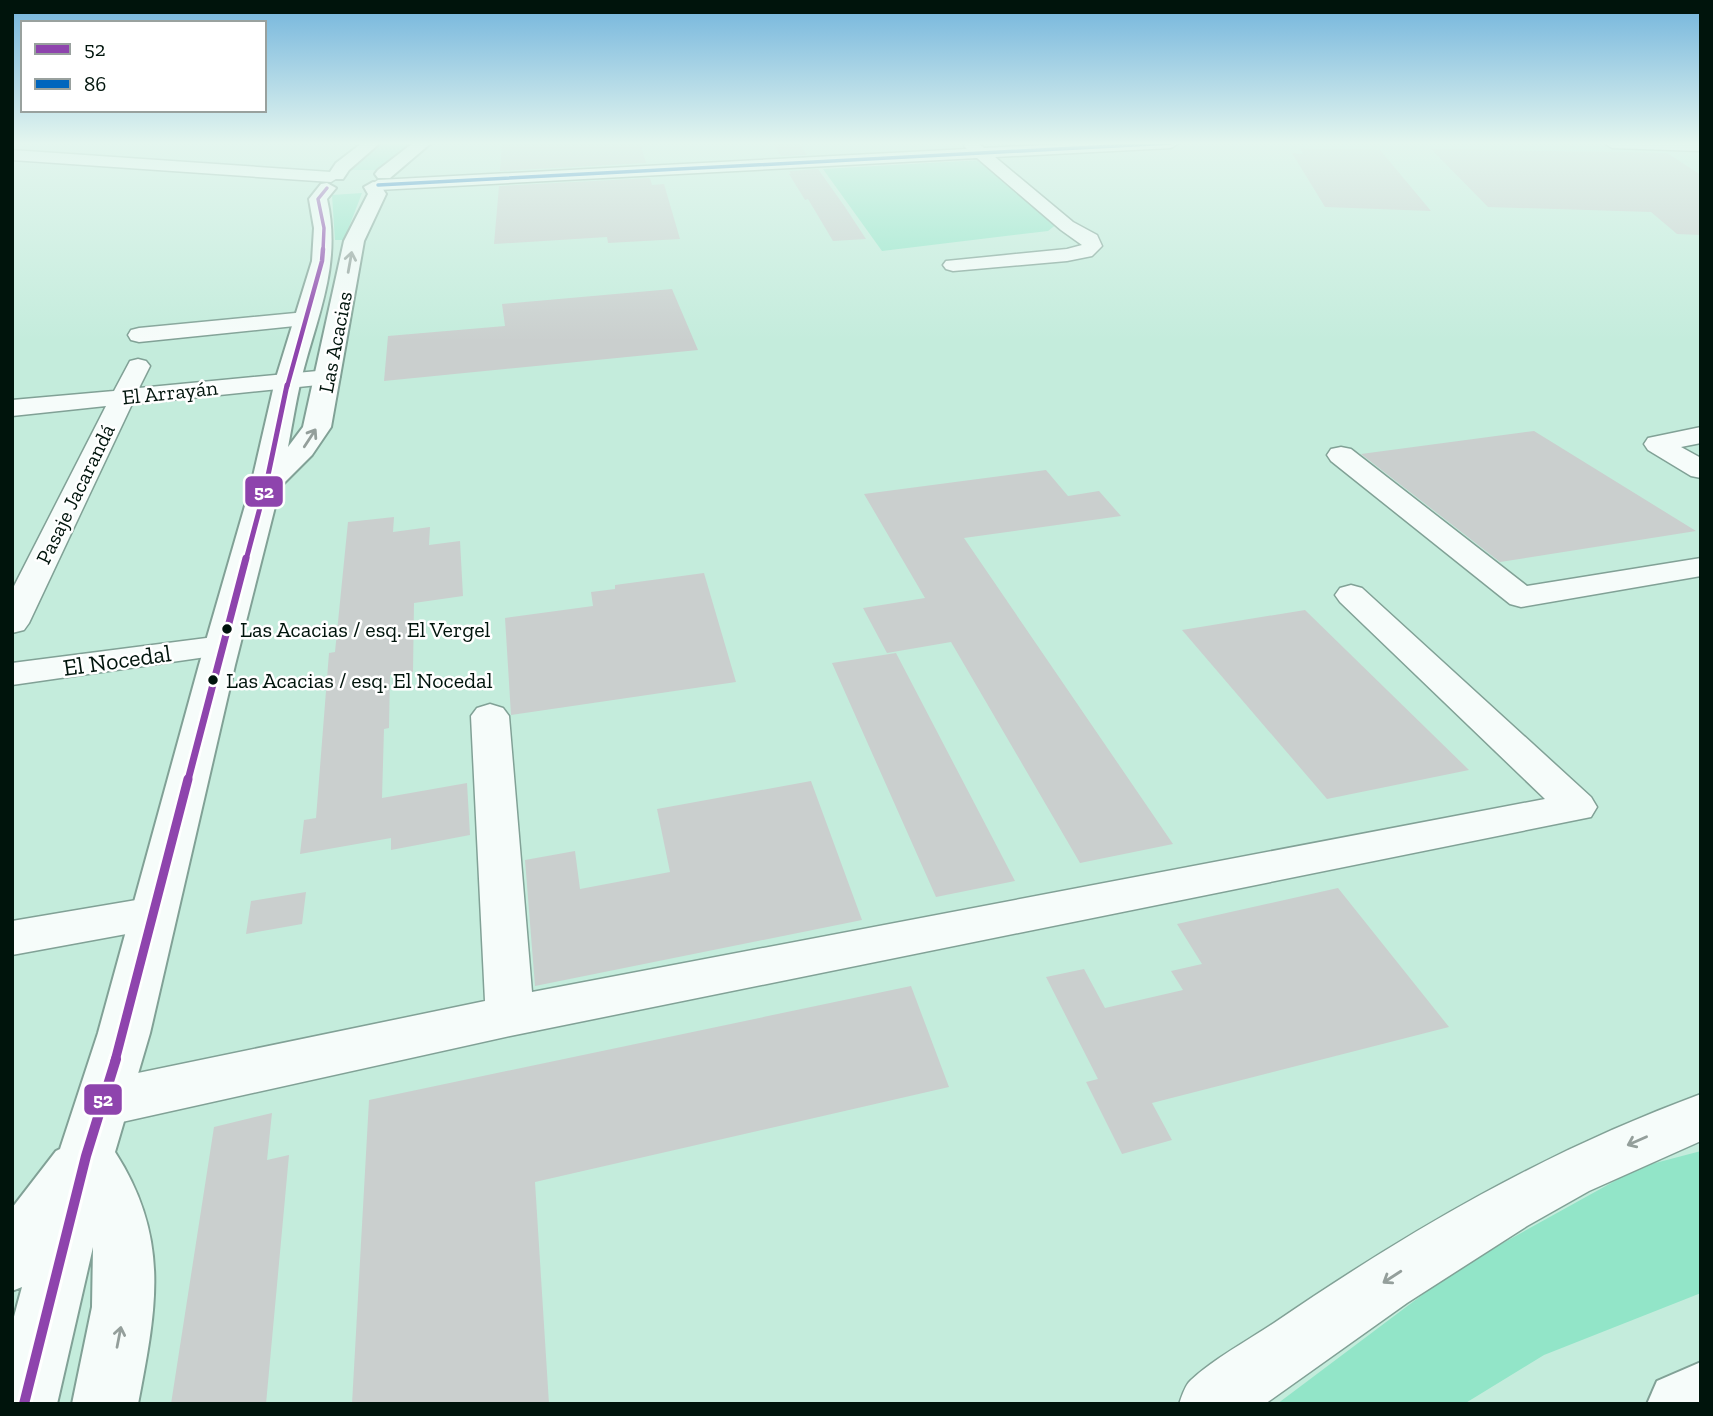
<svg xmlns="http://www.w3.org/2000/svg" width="1713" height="1416" font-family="'Zilla Slab',serif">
<rect width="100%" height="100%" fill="#c4ecdc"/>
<path fill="#92e5c8" d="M 380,143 L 410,143 L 380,170 L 348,170 Z
M 981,160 L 1057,224 L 1048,231 L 882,251 L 823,169 Z
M 362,193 L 344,240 L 335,240 L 332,195 Z
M 1701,1151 L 1701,1293 L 1544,1355 L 1464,1404 L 1277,1404 L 1458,1268 L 1640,1167 Z"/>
<path fill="#cacfce" d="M 531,143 L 640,143 L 646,163 L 500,171 L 502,144 Z
M 773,143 L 799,143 L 807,155 L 781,156 Z
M 1300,148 L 1380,150 L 1431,211 L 1325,207 L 1292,153 L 1303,154 Z
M 1431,149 L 1667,153 L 1701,175 L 1701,235 L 1677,234 L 1651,212 L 1488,207 Z
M 818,169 L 845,207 L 866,239 L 833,241 L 808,199 L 805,200 L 789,174 L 791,174 L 789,171 Z
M 650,178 L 652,185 L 664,184 L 680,239 L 608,243 L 607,237 L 494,244 L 499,186 Z
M 672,289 L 698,350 L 384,381 L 388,336 L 505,326 L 502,304 Z
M 1534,431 L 1696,531 L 1500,562 L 1361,454 Z
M 1046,470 L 1068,496 L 1099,491 L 1121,516 L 964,538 L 1173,844 L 1080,863 L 951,642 L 887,653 L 863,608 L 925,598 L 864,494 Z
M 394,517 L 393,532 L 430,527 L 429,545 L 460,541 L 463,596 L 414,603 L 413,672 L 390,675 L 389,728 L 384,729 L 382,798 L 467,783 L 470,835 L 391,850 L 391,838 L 300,854 L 304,820 L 316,818 L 329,653 L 335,652 L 348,522 Z
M 704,573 L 736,682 L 511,715 L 505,618 L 593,606 L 591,592 L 615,589 L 615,585 Z
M 1305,610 L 1469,770 L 1327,799 L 1182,630 Z
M 896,653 L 1015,881 L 936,897 L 832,663 Z
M 811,781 L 862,920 L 535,986 L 525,860 L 575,851 L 580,889 L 670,872 L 657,809 Z
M 1338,888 L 1449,1027 L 1152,1103 L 1172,1140 L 1122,1154 L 1086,1082 L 1098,1079 L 1046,977 L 1084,969 L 1105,1008 L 1183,990 L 1171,971 L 1202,964 L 1177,924 Z
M 306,892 L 302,924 L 246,934 L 251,901 Z
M 911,986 L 949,1087 L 535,1182 L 549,1404 L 352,1404 L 369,1100 Z
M 272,1113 L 267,1160 L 289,1155 L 266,1404 L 171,1404 L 214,1127 Z"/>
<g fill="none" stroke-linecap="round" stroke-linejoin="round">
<g stroke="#81a196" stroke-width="3">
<path id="minor" d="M 966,143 L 978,143 L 984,148 L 1084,143 L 1179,143 L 1171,148 L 995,157 L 1073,222 L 1097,235 L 1102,246 L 1092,256 L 1067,261 L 953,271 L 946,269 L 943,265 L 946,261 L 1067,249 L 1082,245 L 1061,230 L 977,158 L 378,190 L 370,185 L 378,180 L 967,149 L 964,146 Z
M 1604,143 L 1701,143 L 1701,151 L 1612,148 Z
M 12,150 L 331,172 L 339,177 L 331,182 L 12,160 Z
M 306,312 L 314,314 L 317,319 L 314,324 L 139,342 L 131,340 L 128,335 L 131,330 L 139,328 Z
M 138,359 L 146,361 L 150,366 L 139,388 L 328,370 L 337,372 L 340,377 L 337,382 L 328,384 L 132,404 L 29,623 L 24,630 L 12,633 L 12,590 L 106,406 L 12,416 L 12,400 L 114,391 L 130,361 Z
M 1701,427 L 1701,443 L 1681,447 L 1701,458 L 1701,478 L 1691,476 L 1648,450 L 1644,444 L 1648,438 Z
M 1341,447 L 1351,449 L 1527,586 L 1701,558 L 1701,576 L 1521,607 L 1510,604 L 1331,461 L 1327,455 L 1331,449 Z
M 1351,585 L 1362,588 L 1591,797 L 1597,807 L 1591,817 L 510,1036 L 104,1126 L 86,1119 L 78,1103 L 86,1087 L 104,1080 L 485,1001 L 471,716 L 477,708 L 490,704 L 503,708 L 509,716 L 532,992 L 1545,799 L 1340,602 L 1335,595 L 1340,588 Z
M 222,636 L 234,639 L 239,646 L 234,653 L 12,685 L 12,663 Z
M 154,897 L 170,902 L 176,914 L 170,926 L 12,955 L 12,921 Z
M 1701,1094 L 1701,1141 L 1589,1191 L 1527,1226 L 1407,1303 L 1265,1404 L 1179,1404 C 1182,1396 1185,1385 1191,1380 C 1215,1358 1247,1341 1274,1323 C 1410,1230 1546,1151 1701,1094 Z"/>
</g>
<g stroke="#81a196" stroke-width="4">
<path id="major" d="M 362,143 L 380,143 L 349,170 L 343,179 L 331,179 L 328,175 L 336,163 Z
M 413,143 L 431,143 L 390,178 L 378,178 L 375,174 L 378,170 Z
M 373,182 L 379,183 L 386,194 L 364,241 L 331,427 L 312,455 L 280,487 L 235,665 L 150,1033 L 115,1152 C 171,1239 156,1309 138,1404 L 72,1404 L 92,1307 L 93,1247 L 57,1404 L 12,1404 L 12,1324 L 22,1287 L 12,1291 L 12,1208 L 56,1151 L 60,1149 L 98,1033 L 199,665 L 251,485 L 275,381 L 312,261 L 314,228 L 309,199 L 321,184 L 327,183 L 336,188 L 327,199 C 341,261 320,309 304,368 C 297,394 293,421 288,447 L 303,427 L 344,241 L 368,194 L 364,187 Z"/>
</g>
<g stroke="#81a196" stroke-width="4">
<path id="highway" d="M 1701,1362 L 1701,1404 L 1647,1404 L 1657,1381 Z"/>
</g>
<use href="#minor" fill="#f6fcfa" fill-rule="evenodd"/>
<use href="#major" fill="#f6fcfa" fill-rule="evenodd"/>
<use href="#highway" fill="#f6fcfa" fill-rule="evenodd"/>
<g stroke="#fff" stroke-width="6">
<path id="bus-1-far5" d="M 323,251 L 324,228 L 318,199 L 327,188"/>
</g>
<g stroke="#fff" stroke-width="8">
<path id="bus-1-far4" d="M 287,387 L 322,261 L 323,249"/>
</g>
<g stroke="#fff" stroke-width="9">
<path id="bus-1-far3" d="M 246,560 L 266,485 L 287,385"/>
</g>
<g stroke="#fff" stroke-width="12">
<path id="bus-1-far2" d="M 188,780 L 246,558"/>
</g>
<g stroke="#fff" stroke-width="14">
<path id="bus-1-far1" d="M 115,1061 L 188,779"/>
</g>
<g stroke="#fff" stroke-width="16">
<path id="bus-1" d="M 24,1404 L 86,1156 L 116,1059"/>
</g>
<g stroke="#fff" stroke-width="6">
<path id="bus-2" d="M 378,185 L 1171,143"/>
</g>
<use href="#bus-1-far5" stroke="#8e44ad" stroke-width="3.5"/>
<use href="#bus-1-far4" stroke="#8e44ad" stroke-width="4.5"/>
<use href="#bus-1-far3" stroke="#8e44ad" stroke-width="5"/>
<use href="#bus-1-far2" stroke="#8e44ad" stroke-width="7"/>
<use href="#bus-1-far1" stroke="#8e44ad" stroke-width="9"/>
<use href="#bus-1" stroke="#8e44ad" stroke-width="10"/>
<use href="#bus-2" stroke="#0065bd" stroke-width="3.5"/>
</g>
<defs><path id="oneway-shaft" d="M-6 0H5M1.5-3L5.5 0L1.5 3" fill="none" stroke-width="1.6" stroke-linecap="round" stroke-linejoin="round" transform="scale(1.75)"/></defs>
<g stroke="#949f9b">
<use href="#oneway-shaft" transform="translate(350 262) rotate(-80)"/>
<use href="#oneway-shaft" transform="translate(310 438) rotate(-57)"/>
<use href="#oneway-shaft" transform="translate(1637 1141) rotate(156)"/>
<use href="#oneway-shaft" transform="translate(1392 1277) rotate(147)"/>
<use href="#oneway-shaft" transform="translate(119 1337) rotate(-79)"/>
</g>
<linearGradient id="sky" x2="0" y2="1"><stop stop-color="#72b4dc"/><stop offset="0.42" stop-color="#e4f6ef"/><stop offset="1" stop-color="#e4f6ef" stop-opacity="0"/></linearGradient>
<rect width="1713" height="341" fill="url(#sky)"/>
<g fill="#00140c" stroke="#fff" stroke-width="2.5">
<circle cx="227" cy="629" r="6"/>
<circle cx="213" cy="680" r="6"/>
</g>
<g text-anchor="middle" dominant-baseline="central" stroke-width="5" stroke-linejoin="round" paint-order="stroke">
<g font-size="21" fill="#00140c" stroke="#fff">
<text transform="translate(335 342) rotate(-79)">Las Acacias</text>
<text transform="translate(170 392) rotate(-6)">El Arrayán</text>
<text transform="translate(75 494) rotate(-64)">Pasaje Jacarandá</text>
</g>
<g font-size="22" fill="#00140c" stroke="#fff" text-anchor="start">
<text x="240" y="629">Las Acacias / esq. El Vergel</text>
<text x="226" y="680">Las Acacias / esq. El Nocedal</text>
</g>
<g font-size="24" fill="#00140c" stroke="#fff">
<text transform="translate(117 660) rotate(-8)">El Nocedal</text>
</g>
</g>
<g stroke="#fff" stroke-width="2.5">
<rect x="244" y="475" width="40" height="33" rx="7" fill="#8e44ad"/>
<rect x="83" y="1083" width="40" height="33" rx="7" fill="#8e44ad"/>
</g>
<g font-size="19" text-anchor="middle" font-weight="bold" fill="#fff">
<text x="264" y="498">52</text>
<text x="103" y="1106">52</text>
</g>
<rect width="1713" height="1416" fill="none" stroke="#00140c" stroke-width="28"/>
<rect x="21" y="21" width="245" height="91" fill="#ffffff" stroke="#99a19e" stroke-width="2"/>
<rect x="35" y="44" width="35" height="10" fill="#8e44ad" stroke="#99a19e" stroke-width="2"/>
<text x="84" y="56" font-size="21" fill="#00140c">52</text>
<rect x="35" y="79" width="35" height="10" fill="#0065bd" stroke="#99a19e" stroke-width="2"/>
<text x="84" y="91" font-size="21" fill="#00140c">86</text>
</svg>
